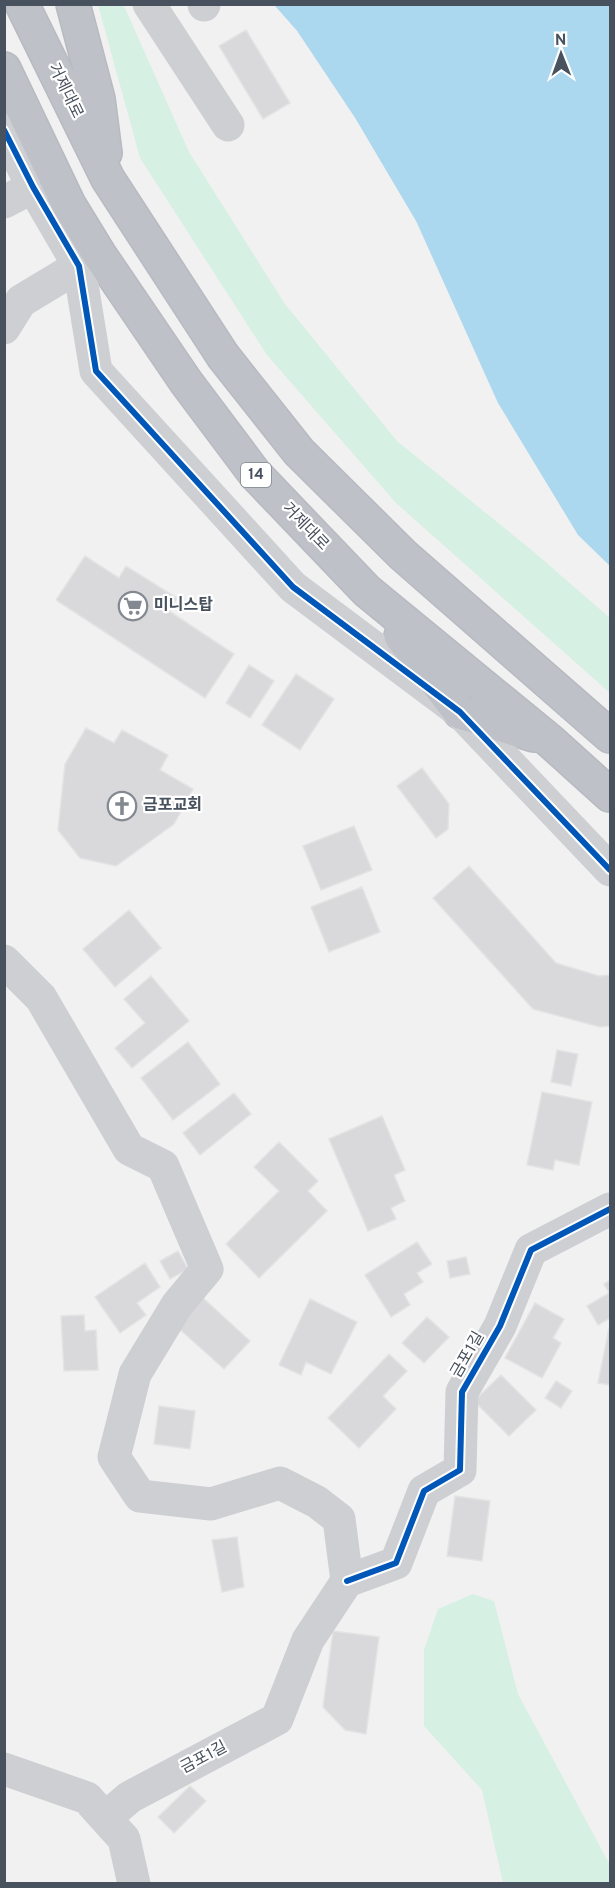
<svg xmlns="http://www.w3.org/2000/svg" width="615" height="1888" font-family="Overpass,'Noto Sans KR',sans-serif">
<rect width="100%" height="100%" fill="#f2f1f1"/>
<path fill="#d6f0e3" d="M 98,5 L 122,5 L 125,8 L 189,152 L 285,304 L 397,441 L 534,552 L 610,618 L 610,693 L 396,503 L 267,355 L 140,158 Z
M 473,1594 L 494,1601 L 518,1694 L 610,1865 L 610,1883 L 503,1883 L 482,1790 L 424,1726 L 424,1650 L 438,1609 Z"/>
<path fill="#abd8ee" d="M 274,5 L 610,5 L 610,566 L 578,535 L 498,403 L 417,223 L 355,118 L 297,31 Z"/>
<path fill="#f2f1f1" d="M 271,4 L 274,5 L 297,31 L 355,118 L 417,223 L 414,225 L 352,119 L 295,33 Z"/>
<path fill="#d9d9db" stroke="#e3e3e4" stroke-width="1.5" d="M 246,30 L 290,103 L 263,119 L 219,46 Z
M 85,556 L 119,578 L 126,566 L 177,598 L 169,611 L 234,654 L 205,698 L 56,600 Z
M 249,665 L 274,681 L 250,718 L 226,703 Z
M 296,674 L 334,699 L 300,750 L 262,725 Z
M 86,728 L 114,743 L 122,730 L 168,755 L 160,770 L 193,789 L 174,824 L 116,866 L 80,858 L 58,830 L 65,764 Z
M 422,768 L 449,804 L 448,829 L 436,838 L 397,786 Z
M 354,826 L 372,870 L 321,890 L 303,846 Z
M 469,866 L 556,963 L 599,976 L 610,975 L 610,1026 L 600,1027 L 533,1009 L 433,898 Z
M 362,887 L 380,932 L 329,952 L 311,907 Z
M 129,910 L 161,948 L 115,987 L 83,949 Z
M 151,976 L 189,1021 L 132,1068 L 115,1048 L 145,1023 L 124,999 Z
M 188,1042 L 220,1084 L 173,1120 L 141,1078 Z
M 557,1050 L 578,1054 L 571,1086 L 551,1082 Z
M 542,1092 L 592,1102 L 579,1165 L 555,1160 L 553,1170 L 527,1165 Z
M 234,1093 L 251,1114 L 200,1155 L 183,1133 Z
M 382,1116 L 405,1170 L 394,1175 L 405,1201 L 391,1208 L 396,1219 L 368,1231 L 329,1139 Z
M 279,1142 L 318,1181 L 308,1191 L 327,1211 L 259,1278 L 226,1244 L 279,1191 L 254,1167 Z
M 417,1242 L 432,1264 L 417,1273 L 423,1282 L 404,1294 L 410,1305 L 391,1317 L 365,1275 Z
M 178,1251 L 188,1269 L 170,1279 L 160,1261 Z
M 466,1257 L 470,1274 L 450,1278 L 447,1261 Z
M 145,1263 L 160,1287 L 137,1303 L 146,1315 L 120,1333 L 95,1297 Z
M 610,1280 L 610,1318 L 598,1325 L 587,1306 L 609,1293 L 604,1284 Z
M 202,1297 L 250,1341 L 224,1369 L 176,1326 Z
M 310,1299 L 357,1322 L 331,1374 L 306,1362 L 301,1375 L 279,1365 Z
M 535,1303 L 564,1319 L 553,1338 L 561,1343 L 542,1378 L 505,1358 Z
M 84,1315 L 85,1331 L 96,1330 L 98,1370 L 64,1371 L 61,1316 Z
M 427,1317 L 449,1337 L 424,1363 L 402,1343 Z
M 609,1328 L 610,1328 L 610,1385 L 598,1383 Z
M 389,1354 L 407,1371 L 383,1396 L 396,1409 L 359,1448 L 328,1418 Z
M 501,1375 L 536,1410 L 509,1436 L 474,1401 Z
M 556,1381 L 572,1391 L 561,1408 L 545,1398 Z
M 159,1406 L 195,1411 L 190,1449 L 154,1444 Z
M 455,1496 L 490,1501 L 482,1561 L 447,1556 Z
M 237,1537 L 244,1587 L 222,1592 L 212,1540 Z
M 333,1631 L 379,1637 L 366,1734 L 345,1730 L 323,1707 Z
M 190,1786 L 206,1801 L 174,1833 L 158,1817 Z"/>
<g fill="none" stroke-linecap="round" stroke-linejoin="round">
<g stroke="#b7bac0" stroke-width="36">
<path id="highway" d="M 22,4 L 108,179 L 223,356 L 299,452 L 403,555 L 610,736
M 73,4 L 98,99 L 105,153
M 4,69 L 69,205 L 99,254 L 186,382 L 255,474 L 367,591 L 550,741 L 610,795
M 401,636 L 460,712 L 534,735"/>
</g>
<path stroke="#cdcfd2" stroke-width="33" d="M 149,4 L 228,125
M 204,4 L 204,5
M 4,130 L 33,187 L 79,266 L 96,371 L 293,587 L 460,712 L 610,870
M 4,202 L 33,187
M 4,328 L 21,301 L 79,266
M 4,961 L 41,998 L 129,1149 L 163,1166 L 207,1269 L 177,1305 L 135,1374 L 114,1457 L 140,1496 L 211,1504 L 280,1483 L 317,1502 L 339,1519 L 347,1581
M 4,1769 L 87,1798 L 105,1818 L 130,1797 L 277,1719 L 308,1640 L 347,1581 L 396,1563 L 424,1491 L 460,1470 L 462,1392 L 500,1326 L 531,1250 L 610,1209
M 105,1818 L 124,1839 L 134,1884"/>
<use href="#highway" stroke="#bec1c7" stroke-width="33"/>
<g stroke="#fff" stroke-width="10">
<path id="cycleway" d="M 4,130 L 33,187 L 79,266 L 96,371 L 293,587 L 460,712 L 610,870
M 347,1581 L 396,1563 L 424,1491 L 460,1470 L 462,1392 L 500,1326 L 531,1250 L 610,1209"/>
</g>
<use href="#cycleway" stroke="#0057b8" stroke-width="6"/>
</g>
<defs>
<g id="supermarket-ring" transform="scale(1.5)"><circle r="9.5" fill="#fff" stroke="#848991" stroke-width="1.5"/><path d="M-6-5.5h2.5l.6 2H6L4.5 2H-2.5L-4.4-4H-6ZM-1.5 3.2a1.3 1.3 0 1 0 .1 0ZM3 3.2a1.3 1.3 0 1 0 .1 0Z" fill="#848991"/></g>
<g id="church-ring" transform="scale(1.5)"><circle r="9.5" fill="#fff" stroke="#848991" stroke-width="1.5"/><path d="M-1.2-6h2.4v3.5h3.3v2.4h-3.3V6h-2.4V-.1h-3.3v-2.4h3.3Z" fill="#848991"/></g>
</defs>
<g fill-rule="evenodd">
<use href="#supermarket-ring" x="133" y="606"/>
<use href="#church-ring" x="122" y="806"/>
</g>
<g text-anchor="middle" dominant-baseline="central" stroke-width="4.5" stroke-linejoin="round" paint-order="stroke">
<rect fill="#fff" stroke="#7f858e" stroke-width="1.5" x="241" y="463" width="30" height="24" rx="4.5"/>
<g font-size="15" font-weight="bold" fill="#48515e">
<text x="256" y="475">14</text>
</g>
<g font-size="16" fill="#48515e" stroke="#fff">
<text transform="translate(65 91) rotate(64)">거제대로</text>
<text transform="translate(305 527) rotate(46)">거제대로</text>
<text transform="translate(468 1355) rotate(-60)">금포1길</text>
<text transform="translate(204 1758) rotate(-28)">금포1길</text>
</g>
<g font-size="16" font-weight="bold" fill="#48515e" stroke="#fff" text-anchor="start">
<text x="154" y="606">미니스탑</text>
<text x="143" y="806">금포교회</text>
</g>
</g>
<rect width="615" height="1888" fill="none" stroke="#48515e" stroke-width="12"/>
<g transform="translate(561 54) rotate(359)" stroke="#ffffff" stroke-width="4.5" paint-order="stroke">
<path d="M0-4.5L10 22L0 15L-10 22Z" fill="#48515e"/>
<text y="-9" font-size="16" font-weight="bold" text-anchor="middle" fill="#48515e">N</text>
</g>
</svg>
